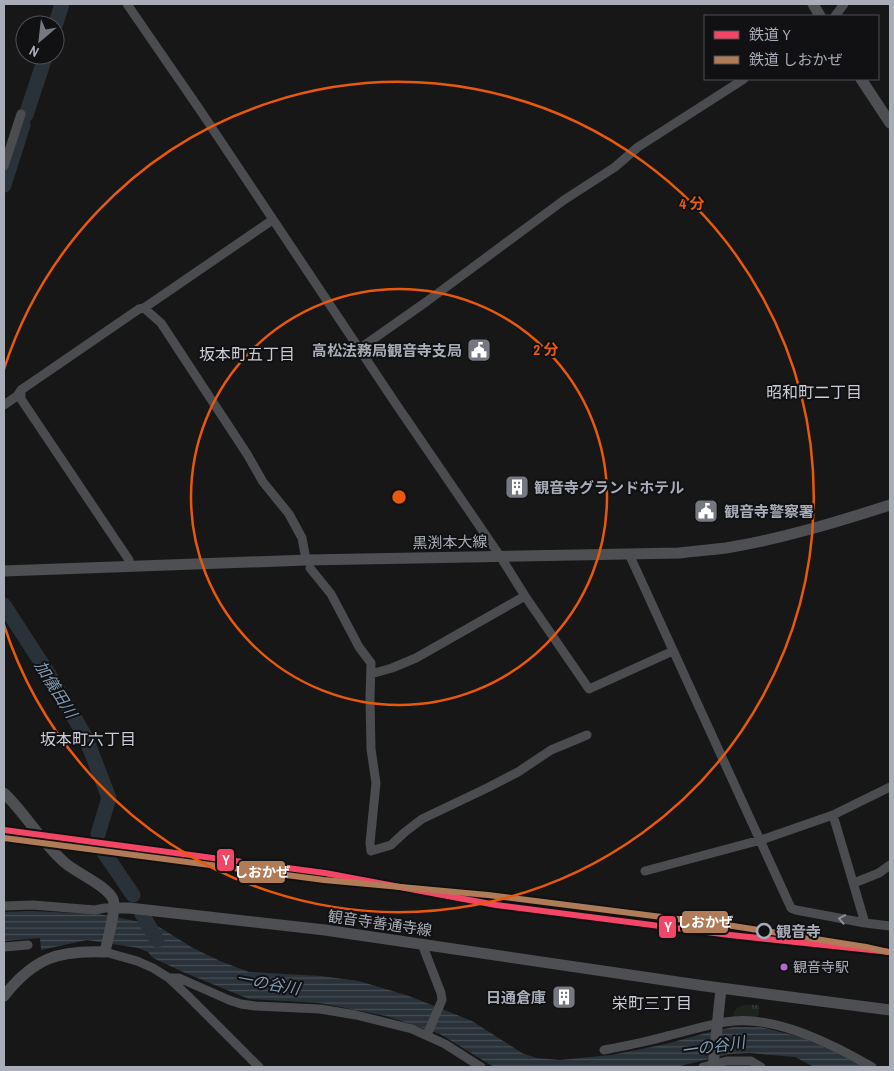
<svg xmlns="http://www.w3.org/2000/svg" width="894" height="1071" font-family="'Archivo Narrow','Noto Sans JP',sans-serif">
<defs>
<pattern id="grass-tufts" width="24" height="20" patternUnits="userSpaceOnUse" patternTransform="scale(1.25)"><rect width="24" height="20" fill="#1d241e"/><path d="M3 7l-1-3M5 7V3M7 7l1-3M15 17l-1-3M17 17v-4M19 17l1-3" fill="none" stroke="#3b413d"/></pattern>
<pattern id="water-rules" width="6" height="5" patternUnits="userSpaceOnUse" patternTransform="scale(1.25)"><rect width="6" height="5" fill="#2a3239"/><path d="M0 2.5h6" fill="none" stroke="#464d54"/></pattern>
</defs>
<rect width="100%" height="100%" fill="#171717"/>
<path fill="url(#grass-tufts)" d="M 745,1005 L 759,1005 L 758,1019 L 733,1018 L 734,1011 L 738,1007 Z"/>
<path fill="url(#water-rules)" d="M 30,911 L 99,914 L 156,925 L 193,948 L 220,961 L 249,972 L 321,976 L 359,981 L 409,996 L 472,1021 L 522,1053 L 536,1058 L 560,1060 L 611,1055 L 666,1044 L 702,1034 L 733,1027 L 761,1027 L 800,1037 L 831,1050 L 865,1067 L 814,1067 L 795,1057 L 749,1053 L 730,1054 L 676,1067 L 494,1067 L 440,1034 L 386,1016 L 320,1003 L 249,999 L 183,972 L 153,958 L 148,952 L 138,948 L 87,940 L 41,950 L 40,938 L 4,941 L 4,912 Z"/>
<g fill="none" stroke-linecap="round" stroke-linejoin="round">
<path stroke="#2a3239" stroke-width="15" d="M 56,23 L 62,4
M 26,115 L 46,55
M 4,185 L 23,125
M 4,605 L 48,673 L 85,736 L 109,798 L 98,834
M 99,845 L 133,895
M 142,914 L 157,940"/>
<path stroke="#4b4c50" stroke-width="9" d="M 127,4 L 200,110 L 396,404 L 500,556 L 525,596 L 589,689 L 673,651
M 835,16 L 844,4
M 4,166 L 21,114
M 144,308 L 161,323 L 247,454 L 263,482 L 289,514 L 302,538 L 305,554
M 359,349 L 426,302 L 564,200 L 615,167 L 638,147 L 744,79
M 21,390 L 21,399 L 129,560
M 4,405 L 17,396 L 21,390 L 139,309 L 144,308 L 268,223
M 629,554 L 791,908 L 796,910 L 865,923 L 890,926
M 310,568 L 331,594 L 359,647 L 371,663 L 370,698 L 371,749 L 376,783 L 370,843 L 371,851 L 391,845 L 405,832 L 422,819 L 487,788 L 518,772 L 551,750 L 587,735
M 371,674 L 392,668 L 416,658 L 525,596
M 833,815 L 865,923
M 645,871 L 764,839 L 833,815 L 890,787
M 854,883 L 879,873 L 890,865
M 4,906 L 33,905 L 95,910 L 105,908 L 114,908
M 422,944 L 441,993 L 442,1000 L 427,1035
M 4,947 L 28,945
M 105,952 L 137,961 L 153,968 L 169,978 L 189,997 L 259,1067
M 169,978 L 179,978 L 229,1000 L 241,1004 L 255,1006 L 320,1009 L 356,1015 L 412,1029 L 445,1044 L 481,1067
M 604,1050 C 625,1046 646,1042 667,1036 C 689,1031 711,1023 734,1021 C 779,1017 834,1045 872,1067
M 703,1067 L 727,1061 L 751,1061 L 761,1067"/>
<path stroke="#4d4f52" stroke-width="11" d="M 813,4 L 820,16
M 861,79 L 890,123
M 4,571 L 307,560 L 679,553 C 695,551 710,550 726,548 C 781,539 837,522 890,505
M 4,793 C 26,814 41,842 64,862 C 76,873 106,885 113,899 C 117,908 107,941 105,952 C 58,950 34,958 4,996
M 114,908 L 129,908 L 325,930 L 705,986 L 890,1010
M 713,1067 L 721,988"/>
<g stroke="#111113" stroke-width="10">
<path id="rail-1" d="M 4,830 L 325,873 L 496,905 L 730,935 L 890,952"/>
</g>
<g stroke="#111113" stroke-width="10">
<path id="rail-2" d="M 4,838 L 324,880 L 488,895 L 733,926 L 866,947 L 888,952"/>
</g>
<use href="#rail-1" stroke="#f34667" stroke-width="6"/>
<use href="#rail-2" stroke="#b07c57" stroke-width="6"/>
</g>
<defs><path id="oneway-chevron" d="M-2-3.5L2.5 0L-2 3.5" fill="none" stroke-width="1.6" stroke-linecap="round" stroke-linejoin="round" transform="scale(1.25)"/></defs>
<use stroke="#8c9099" href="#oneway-chevron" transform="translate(842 919) rotate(-169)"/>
<g fill="none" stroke="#e8590c" stroke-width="2.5">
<circle cx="399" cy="497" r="208"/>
<path d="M4 369A415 415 0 1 1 4 625"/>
</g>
<defs>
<g id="civic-square" transform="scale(1.25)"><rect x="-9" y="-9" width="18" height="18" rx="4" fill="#757880" stroke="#111113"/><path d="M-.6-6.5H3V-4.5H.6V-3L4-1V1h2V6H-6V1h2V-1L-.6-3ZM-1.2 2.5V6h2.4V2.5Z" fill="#fff"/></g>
<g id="building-square" transform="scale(1.25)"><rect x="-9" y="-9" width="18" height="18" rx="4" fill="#757880" stroke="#111113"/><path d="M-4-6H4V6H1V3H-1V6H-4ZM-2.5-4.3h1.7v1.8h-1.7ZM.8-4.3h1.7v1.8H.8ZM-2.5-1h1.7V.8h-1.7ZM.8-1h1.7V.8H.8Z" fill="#fff"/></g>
</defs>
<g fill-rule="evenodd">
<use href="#civic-square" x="479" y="350"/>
<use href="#building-square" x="517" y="487"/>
<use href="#civic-square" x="706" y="511"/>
<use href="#building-square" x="564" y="997"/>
</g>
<circle fill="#111113" stroke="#a8adb8" stroke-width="2.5" cx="764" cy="931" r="7"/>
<circle fill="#b06ccc" stroke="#111113" stroke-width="2" cx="784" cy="967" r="4.5"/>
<g text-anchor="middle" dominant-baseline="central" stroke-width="4" stroke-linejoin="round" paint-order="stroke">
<g font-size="14" fill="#a8adb8" stroke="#111113" text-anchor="start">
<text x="793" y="967">観音寺駅</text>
</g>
<g font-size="15" font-weight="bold" fill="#a8adb8" stroke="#111113" text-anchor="end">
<text x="462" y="350">高松法務局観音寺支局</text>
<text x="534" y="487" text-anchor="start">観音寺グランドホテル</text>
<text x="724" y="511" text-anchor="start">観音寺警察署</text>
<text x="546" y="997">日通倉庫</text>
</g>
<g font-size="15" fill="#a8adb8" stroke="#111113">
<text transform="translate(450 542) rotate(-1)">黒渕本大線</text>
<text transform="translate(380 923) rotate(8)">観音寺善通寺線</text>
</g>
<g font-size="15" font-weight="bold" fill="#a8adb8" stroke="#111113" text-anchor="start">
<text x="776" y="931">観音寺</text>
</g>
<g font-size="16" fill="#c9ccd4" stroke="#111113">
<text x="247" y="354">坂本町五丁目</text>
<text x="814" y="392">昭和町二丁目</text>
<text x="88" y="739">坂本町六丁目</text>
<text x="652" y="1003">栄町三丁目</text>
</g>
<g font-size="16" font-style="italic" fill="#7f9bb3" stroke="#111113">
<text transform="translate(56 689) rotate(58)">加儀田川</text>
<text transform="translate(268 983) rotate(10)">一の谷川</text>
<text transform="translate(713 1046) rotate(-8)">一の谷川</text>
</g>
</g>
<circle cx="399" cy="497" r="8" fill="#e8590c" stroke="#111113" stroke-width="2.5"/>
<g font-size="15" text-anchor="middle" font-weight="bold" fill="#e8590c" stroke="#111113" stroke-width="4" stroke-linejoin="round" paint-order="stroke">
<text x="692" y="209">4 分</text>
<text x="546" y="355">2 分</text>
</g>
<g stroke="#111113" stroke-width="2">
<rect x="216" y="848" width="19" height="24" rx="5" fill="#f34667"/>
<rect x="238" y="860" width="48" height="24" rx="5" fill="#b07c57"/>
<rect x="681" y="910" width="48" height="24" rx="5" fill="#b07c57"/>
<rect x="658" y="915" width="19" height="24" rx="5" fill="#f34667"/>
</g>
<g font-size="14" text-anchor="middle" font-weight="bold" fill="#fff">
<text x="226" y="865">Y</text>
<text x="262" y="877">しおかぜ</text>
<text x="705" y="927">しおかぜ</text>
<text x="668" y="932">Y</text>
</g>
<rect width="894" height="1071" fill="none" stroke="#a8adb8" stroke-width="10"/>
<rect x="704" y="15" width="175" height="65" fill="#111113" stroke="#4d4f55"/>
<rect x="714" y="31" width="25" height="8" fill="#f34667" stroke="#4d4f55"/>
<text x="749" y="40" font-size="15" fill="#a8adb8">鉄道 Y</text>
<rect x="714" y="56" width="25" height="8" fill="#b07c57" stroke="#4d4f55"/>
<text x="749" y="65" font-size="15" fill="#a8adb8">鉄道 しおかぜ</text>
<g transform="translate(40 40) rotate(208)"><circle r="24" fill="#111113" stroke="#4d4f55"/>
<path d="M0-4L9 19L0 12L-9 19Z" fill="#757880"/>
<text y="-8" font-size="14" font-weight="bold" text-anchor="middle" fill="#a8adb8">N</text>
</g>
</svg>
